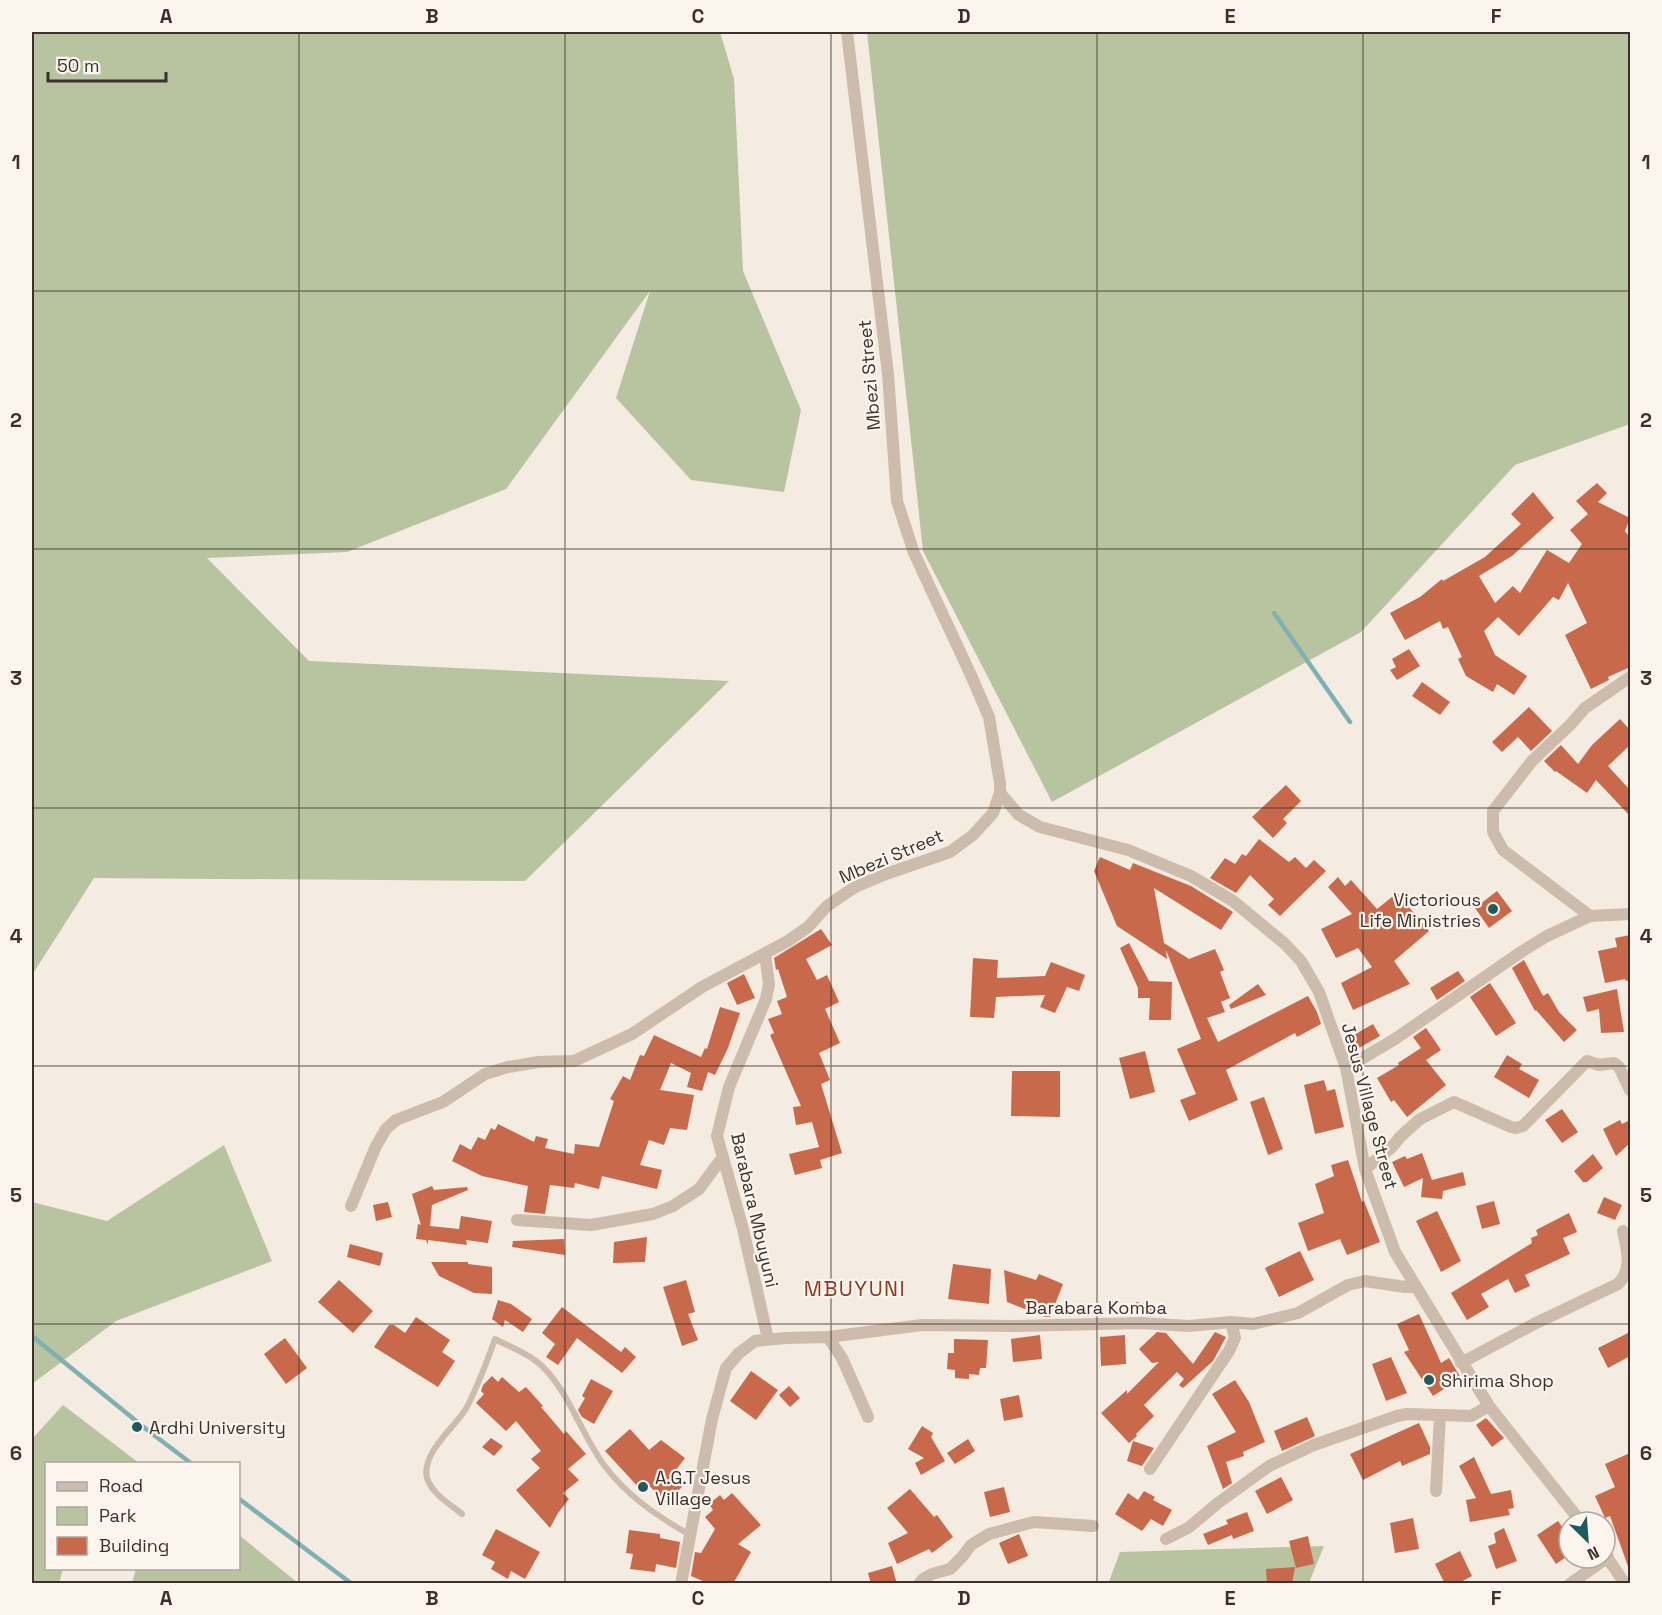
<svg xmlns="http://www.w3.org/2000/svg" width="1662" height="1615" font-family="'Space Grotesk',sans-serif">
<rect width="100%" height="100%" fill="#f4ebe1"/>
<path fill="#b8c4a0" d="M 32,32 L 720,32 L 734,79 L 743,271 L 801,410 L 784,492 L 691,480 L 616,398 L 650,291 L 506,489 L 347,552 L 207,558 L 309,661 L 729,681 L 525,881 L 94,878 L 32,975 Z
M 867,32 L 1630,32 L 1630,424 L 1515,465 L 1361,632 L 1052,802 L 923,551 Z
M 224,1145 L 272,1261 L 116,1321 L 32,1384 L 32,1202 L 107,1221 Z
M 63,1405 L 139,1463 L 46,1464 L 46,1568 L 63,1569 L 59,1583 L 32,1583 L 32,1439 Z
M 239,1535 L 298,1583 L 132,1583 L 136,1569 L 238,1568 Z
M 1324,1546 L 1309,1583 L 1108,1584 L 1120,1552 Z"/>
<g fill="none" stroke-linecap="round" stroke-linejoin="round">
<path stroke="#7fb0b2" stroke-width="4.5" d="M 1274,613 L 1350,722
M 32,1336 L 146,1429 L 192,1464
M 238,1498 L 352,1584"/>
</g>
<path fill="#c8694b" d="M 1597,483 L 1607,493 L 1598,502 L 1630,518 L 1625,531 L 1630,538 L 1630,667 L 1608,677 L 1609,680 L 1591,689 L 1565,635 L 1587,623 L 1568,583 L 1559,600 L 1553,597 L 1519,636 L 1498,617 L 1484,631 L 1495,655 L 1527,676 L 1514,695 L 1497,684 L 1493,692 L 1466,676 L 1458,659 L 1462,657 L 1448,627 L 1443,629 L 1440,621 L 1405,640 L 1390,613 L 1420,597 L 1442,579 L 1443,581 L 1485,557 L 1521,524 L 1511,514 L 1533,492 L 1554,518 L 1512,556 L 1479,576 L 1495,603 L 1513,586 L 1520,593 L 1547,550 L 1569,563 L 1582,544 L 1570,530 L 1588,514 L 1576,501 Z
M 1409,649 L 1420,666 L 1397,680 L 1390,670 L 1396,667 L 1392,659 Z
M 1422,682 L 1450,702 L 1440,715 L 1412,696 Z
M 1529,707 L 1552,731 L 1531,751 L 1518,737 L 1502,752 L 1492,742 Z
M 1620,719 L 1630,730 L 1630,745 L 1608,766 L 1630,790 L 1630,816 L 1596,780 L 1587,793 L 1556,771 L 1555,772 L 1544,761 L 1561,745 L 1578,764 L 1592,745 Z
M 1286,785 L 1301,801 L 1283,819 L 1287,823 L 1273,838 L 1252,817 Z
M 1259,839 L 1289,862 L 1295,857 L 1306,868 L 1314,860 L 1326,871 L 1280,916 L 1268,905 L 1274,899 L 1250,875 L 1236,893 L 1210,878 L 1225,858 L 1235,864 L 1242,854 L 1246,856 Z
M 1100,857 L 1130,870 L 1133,863 L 1191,886 L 1233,912 L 1221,930 L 1154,888 L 1164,943 L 1189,959 L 1215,949 L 1224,970 L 1220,972 L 1230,998 L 1221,1002 L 1225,1012 L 1207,1018 L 1218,1042 L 1308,996 L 1317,1012 L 1321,1024 L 1297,1037 L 1295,1033 L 1226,1070 L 1238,1100 L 1189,1121 L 1180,1100 L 1196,1094 L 1177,1049 L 1201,1039 L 1166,950 L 1167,959 L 1117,926 L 1094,871 Z
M 1338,877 L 1345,886 L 1351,880 L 1377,909 L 1397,893 L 1429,931 L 1394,961 L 1410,984 L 1353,1010 L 1341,983 L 1372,967 L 1358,948 L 1336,958 L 1321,929 L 1352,914 L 1328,887 Z
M 1497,891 L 1512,911 L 1489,928 L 1475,908 Z
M 821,929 L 832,945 L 806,959 L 817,980 L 827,975 L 839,1002 L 825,1009 L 840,1043 L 819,1053 L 830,1080 L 821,1084 L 842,1153 L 820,1160 L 822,1168 L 795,1175 L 789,1154 L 819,1147 L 812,1122 L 796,1125 L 793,1107 L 801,1106 L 770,1035 L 774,1033 L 768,1019 L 782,1014 L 777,1001 L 787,997 L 778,969 L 776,970 L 774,958 Z
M 1630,935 L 1630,980 L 1626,981 L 1625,979 L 1605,983 L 1598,951 L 1617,947 L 1615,938 Z
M 1129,943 L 1149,981 L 1172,982 L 1171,1020 L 1149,1020 L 1150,998 L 1138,998 L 1138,988 L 1120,948 Z
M 973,958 L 998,960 L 997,978 L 1045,976 L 1051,962 L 1085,975 L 1079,991 L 1067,987 L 1055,1013 L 1040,1007 L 1045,995 L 996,997 L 994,1018 L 970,1017 Z
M 1524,960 L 1543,996 L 1548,993 L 1559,1012 L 1577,1030 L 1564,1042 L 1536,1010 L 1535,1011 L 1512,968 Z
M 1458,971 L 1465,981 L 1437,1000 L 1430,988 Z
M 744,974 L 755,998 L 737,1005 L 727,983 Z
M 1490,983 L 1516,1023 L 1496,1036 L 1470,997 Z
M 1258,984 L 1266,995 L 1231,1009 L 1229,1005 Z
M 1617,989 L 1624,1032 L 1601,1033 L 1599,1009 L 1587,1012 L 1583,997 Z
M 720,1007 L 740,1013 L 728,1048 L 715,1075 L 708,1072 L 702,1091 L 687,1087 L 691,1073 L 671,1063 L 660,1090 L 694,1095 L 687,1130 L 670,1128 L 664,1145 L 649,1140 L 640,1165 L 662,1170 L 657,1189 L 602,1176 L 599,1189 L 575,1183 L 574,1188 L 550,1185 L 545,1214 L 524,1212 L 528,1186 L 482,1176 L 452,1161 L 460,1144 L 471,1150 L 478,1137 L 485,1140 L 491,1128 L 495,1130 L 498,1124 L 534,1142 L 536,1136 L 548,1139 L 545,1148 L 574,1154 L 575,1144 L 599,1147 L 614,1101 L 610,1099 L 623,1076 L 630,1080 L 640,1055 L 644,1056 L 654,1035 L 701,1057 L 705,1048 L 707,1049 Z
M 1373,1024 L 1380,1036 L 1359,1048 L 1352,1036 Z
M 1426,1028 L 1441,1050 L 1426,1060 L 1446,1085 L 1407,1117 L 1394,1100 L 1391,1102 L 1377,1078 L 1399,1065 L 1398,1063 L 1421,1048 L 1413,1037 Z
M 1145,1051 L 1155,1092 L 1130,1099 L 1119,1058 Z
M 1507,1055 L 1522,1064 L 1519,1069 L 1539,1080 L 1529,1098 L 1494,1077 Z
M 1012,1071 L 1060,1071 L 1060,1117 L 1011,1116 Z
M 1324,1080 L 1327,1091 L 1335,1089 L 1344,1127 L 1315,1134 L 1304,1085 Z
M 1264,1097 L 1283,1149 L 1268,1155 L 1250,1102 Z
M 1562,1109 L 1578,1132 L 1562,1143 L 1545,1120 Z
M 1620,1120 L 1622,1124 L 1630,1120 L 1630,1143 L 1616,1156 L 1603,1129 Z
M 1422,1153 L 1432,1180 L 1463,1172 L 1466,1185 L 1443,1191 L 1442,1199 L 1421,1197 L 1423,1178 L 1404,1187 L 1392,1162 L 1405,1156 L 1407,1159 Z
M 1593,1154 L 1603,1168 L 1587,1182 L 1583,1182 L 1574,1171 Z
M 1348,1160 L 1362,1202 L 1364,1201 L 1380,1242 L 1347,1255 L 1340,1239 L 1308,1251 L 1298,1223 L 1324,1213 L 1315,1184 L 1334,1176 L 1331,1165 Z
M 432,1186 L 434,1190 L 467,1187 L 468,1190 L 432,1205 L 430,1226 L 459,1229 L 461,1216 L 492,1221 L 488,1243 L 466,1240 L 467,1245 L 428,1240 L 428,1245 L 426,1240 L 416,1239 L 418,1224 L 421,1225 L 412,1194 Z
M 1604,1197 L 1622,1205 L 1615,1220 L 1597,1213 Z
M 1494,1201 L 1500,1224 L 1482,1229 L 1476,1206 Z
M 388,1202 L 392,1217 L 376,1221 L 373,1205 Z
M 1437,1211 L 1461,1261 L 1441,1272 L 1416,1221 Z
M 1569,1213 L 1577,1232 L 1563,1238 L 1570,1254 L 1525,1275 L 1530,1286 L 1515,1293 L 1508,1279 L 1481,1294 L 1489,1307 L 1467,1320 L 1451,1293 L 1532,1243 L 1531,1238 L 1538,1235 L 1536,1230 Z
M 647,1237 L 645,1262 L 613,1263 L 614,1242 Z
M 564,1239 L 565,1255 L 512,1247 L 513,1241 Z
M 350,1244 L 383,1253 L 380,1266 L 347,1257 Z
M 1300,1251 L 1314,1280 L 1279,1297 L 1265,1268 Z
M 431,1262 L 468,1262 L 468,1264 L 492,1267 L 492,1294 L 474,1293 L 439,1276 Z
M 953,1264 L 991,1269 L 989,1304 L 948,1299 Z
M 1004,1270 L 1036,1280 L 1039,1274 L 1063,1284 L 1050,1317 L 1045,1317 L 1007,1302 Z
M 339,1280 L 373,1311 L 353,1333 L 318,1302 Z
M 686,1280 L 695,1312 L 688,1314 L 698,1340 L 682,1346 L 663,1287 Z
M 498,1300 L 511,1304 L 532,1319 L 523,1332 L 505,1320 L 503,1327 L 492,1319 Z
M 1136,1302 L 1156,1306 L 1154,1316 L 1134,1315 Z
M 562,1307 L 621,1352 L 625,1347 L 636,1357 L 622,1373 L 577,1338 L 558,1365 L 546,1357 L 555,1344 L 542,1333 Z
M 1419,1314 L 1441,1363 L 1449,1358 L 1461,1378 L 1433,1396 L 1404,1352 L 1409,1350 L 1397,1324 Z
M 416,1317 L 450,1340 L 442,1352 L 455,1361 L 438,1387 L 374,1347 L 389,1325 L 394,1325 L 405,1333 Z
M 1157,1332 L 1166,1333 L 1193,1364 L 1215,1332 L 1226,1337 L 1213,1361 L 1183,1388 L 1179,1385 L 1184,1379 L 1177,1372 L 1144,1405 L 1154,1416 L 1136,1434 L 1137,1436 L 1129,1443 L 1101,1413 L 1127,1390 L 1127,1394 L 1159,1362 L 1152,1363 L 1139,1349 Z
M 1630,1332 L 1630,1356 L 1608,1368 L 1598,1348 Z
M 1040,1335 L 1042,1359 L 1013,1362 L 1011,1339 Z
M 1125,1335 L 1126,1364 L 1101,1366 L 1100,1337 Z
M 285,1338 L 307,1368 L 286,1384 L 264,1354 Z
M 954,1339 L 988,1340 L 986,1368 L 980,1368 L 979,1375 L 969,1374 L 969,1379 L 955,1378 L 955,1370 L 947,1369 L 948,1353 L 954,1353 Z
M 1391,1357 L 1407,1393 L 1386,1401 L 1372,1364 Z
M 751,1371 L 778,1390 L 756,1420 L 730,1401 Z
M 492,1376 L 498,1382 L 502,1377 L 519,1392 L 526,1387 L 543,1406 L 541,1407 L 564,1434 L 566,1431 L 586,1454 L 568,1469 L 579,1480 L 563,1493 L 569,1499 L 558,1513 L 550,1528 L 516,1490 L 540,1468 L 531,1459 L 541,1451 L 516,1421 L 506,1431 L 476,1403 L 484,1394 L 481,1391 L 483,1385 Z
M 591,1379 L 613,1391 L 594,1424 L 582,1417 L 578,1410 L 585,1398 L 582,1396 Z
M 1235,1380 L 1249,1402 L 1265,1442 L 1243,1452 L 1244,1456 L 1226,1462 L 1232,1483 L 1223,1489 L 1207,1446 L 1236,1432 L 1212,1394 Z
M 789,1386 L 800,1398 L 790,1407 L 779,1395 Z
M 1019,1395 L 1023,1417 L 1004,1421 L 1000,1399 Z
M 1307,1417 L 1315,1436 L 1282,1451 L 1274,1431 Z
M 1486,1418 L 1504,1438 L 1492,1447 L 1476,1425 Z
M 1419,1423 L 1430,1447 L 1430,1454 L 1402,1466 L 1400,1461 L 1363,1480 L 1350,1454 Z
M 922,1426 L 933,1433 L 931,1437 L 945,1461 L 921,1475 L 915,1463 L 924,1458 L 908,1449 Z
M 630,1429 L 649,1450 L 661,1440 L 685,1458 L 672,1475 L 682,1487 L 665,1503 L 648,1484 L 641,1490 L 605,1451 Z
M 491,1438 L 503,1446 L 494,1456 L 482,1447 Z
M 968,1439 L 975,1451 L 955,1464 L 947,1453 Z
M 1133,1441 L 1154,1448 L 1142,1466 L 1127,1461 Z
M 1630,1453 L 1630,1568 L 1629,1569 L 1610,1516 L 1605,1518 L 1595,1496 L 1615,1487 L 1605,1464 Z
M 1474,1457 L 1491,1494 L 1511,1490 L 1514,1508 L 1508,1509 L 1510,1515 L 1470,1522 L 1466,1500 L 1476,1498 L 1459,1466 Z
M 1281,1477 L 1293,1500 L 1267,1514 L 1255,1491 Z
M 1004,1487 L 1010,1512 L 990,1517 L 984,1492 Z
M 910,1489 L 934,1517 L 937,1515 L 953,1537 L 932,1553 L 929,1549 L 897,1564 L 888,1543 L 908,1533 L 887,1508 Z
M 1144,1491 L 1155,1497 L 1153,1500 L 1172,1510 L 1163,1526 L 1151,1519 L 1142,1531 L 1115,1514 L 1128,1493 L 1138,1500 Z
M 732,1493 L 761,1525 L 738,1544 L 751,1552 L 733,1584 L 710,1584 L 691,1576 L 695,1552 L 701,1553 L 715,1529 L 705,1517 L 713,1510 L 709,1504 L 720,1495 L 724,1500 Z
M 1247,1512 L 1254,1531 L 1233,1539 L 1232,1535 L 1208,1545 L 1203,1534 L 1228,1524 L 1226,1520 Z
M 1413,1518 L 1419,1549 L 1395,1553 L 1390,1523 Z
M 1558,1521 L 1569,1536 L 1569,1555 L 1556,1564 L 1537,1535 Z
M 1504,1528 L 1517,1561 L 1496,1569 L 1488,1546 L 1496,1543 L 1494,1533 Z
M 496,1529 L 540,1552 L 525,1579 L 511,1571 L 508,1579 L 491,1569 L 495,1562 L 482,1555 Z
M 629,1530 L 660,1534 L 660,1538 L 680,1542 L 676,1568 L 656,1564 L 655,1572 L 630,1569 L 633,1554 L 626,1553 Z
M 1019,1534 L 1028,1556 L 1008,1564 L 999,1543 Z
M 1308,1536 L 1314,1564 L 1296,1568 L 1289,1541 Z
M 1460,1551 L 1472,1576 L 1457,1584 L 1445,1584 L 1435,1564 Z
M 892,1566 L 897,1584 L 871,1584 L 868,1573 Z
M 1295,1567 L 1292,1584 L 1267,1584 L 1266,1569 Z"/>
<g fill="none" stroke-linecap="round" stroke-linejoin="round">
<path stroke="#cdbbac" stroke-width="6" d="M 462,1514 C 450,1504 432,1494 427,1478 C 421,1452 456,1427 467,1407 C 478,1385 487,1362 495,1339 C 508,1346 524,1352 536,1361 C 566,1384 581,1434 604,1465 C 627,1496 657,1516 690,1535"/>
<path stroke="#cdbbac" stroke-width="12" d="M 1000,793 L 1019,815 L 1040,827 L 1128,850 L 1191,876 L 1233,901 L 1284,943 L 1301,961 L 1319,992 L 1346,1068 L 1365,1169 L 1395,1252 L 1489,1406 L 1581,1522
M 1590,916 L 1503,850 L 1493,832 L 1493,811 L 1532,761 L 1570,725 L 1585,708 L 1630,677
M 765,954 L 769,984 L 766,999 L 729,1087 L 717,1136 L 743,1229 L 768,1339
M 1346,1068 L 1395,1039 L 1521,952 L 1547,936 L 1590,916 L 1630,914
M 1365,1169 L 1392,1147 L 1400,1137 L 1420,1119 L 1454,1102 L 1511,1127 L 1516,1128 L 1523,1126 L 1587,1061 L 1599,1065 L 1614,1063 L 1619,1067 L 1630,1090
M 351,1206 L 376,1146 L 386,1129 L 396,1120 L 443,1102 L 485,1074 L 508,1067 L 538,1062 L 574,1061 L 632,1034 L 702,987 L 788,941 L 808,927 L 827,906 L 855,887 L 886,874 L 950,852 L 973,835 L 993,813 L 1000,793 L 1000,783 L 989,717 L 970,673 L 914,553 L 897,501 L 888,374 L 847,32
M 517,1220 L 591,1225 L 653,1214 L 673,1206 L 699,1189 L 722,1158
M 828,1337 L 842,1358 L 868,1417
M 1461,1363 L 1534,1324 L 1618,1284 C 1633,1269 1627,1250 1623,1231
M 1150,1469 L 1229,1351 L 1235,1338 L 1231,1322
M 1436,1491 L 1440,1415
M 1166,1539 L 1188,1528 L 1218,1503 L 1269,1466 L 1314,1445 L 1397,1416 L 1407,1414 L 1471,1416 L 1489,1406
M 1605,1554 L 1625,1584
M 681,1584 L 712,1419 L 726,1368 L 739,1353 L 755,1341 L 786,1338 L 828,1337 L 922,1325 L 1014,1326 L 1141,1323 L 1189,1326 L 1231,1322 L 1253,1324 L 1298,1313 L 1348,1285 L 1365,1281 L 1405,1287 L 1416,1287
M 919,1584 L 923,1579 L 932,1574 L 950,1569 L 962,1557 L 971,1545 L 989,1534 L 1034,1522 L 1093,1526
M 1570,1584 L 1608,1557"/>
</g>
<path fill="none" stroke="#3b302b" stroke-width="1.5" stroke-opacity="0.55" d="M 299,32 L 299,1584M 565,32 L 565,1584M 831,32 L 831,1584M 1097,32 L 1097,1584M 1363,32 L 1363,1584M 32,291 L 1630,291M 32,549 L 1630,549M 32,808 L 1630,808M 32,1066 L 1630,1066M 32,1324 L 1630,1324"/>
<g fill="#1f5a5e" stroke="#fbf5ee" stroke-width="2">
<circle cx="1493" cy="909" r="6"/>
<circle cx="1429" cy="1380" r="6"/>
<circle cx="137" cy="1427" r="6"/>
<circle cx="643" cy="1487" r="6"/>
</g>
<g text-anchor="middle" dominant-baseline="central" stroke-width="4.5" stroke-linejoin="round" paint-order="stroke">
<g font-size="18" fill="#3b302b" stroke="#fbf5ee">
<text transform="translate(869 375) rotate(-95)">Mbezi Street</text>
<text transform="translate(891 856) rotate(-23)">Mbezi Street</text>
<text transform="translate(1370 1106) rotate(75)">Jesus Village Street</text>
<text transform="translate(755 1210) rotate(77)">Barabara Mbuyuni</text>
<text x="1096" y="1307">Barabara Komba</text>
</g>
<g font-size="18" fill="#3b302b" stroke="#fbf5ee" text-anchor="start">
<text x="1481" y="899" text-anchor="end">Victorious<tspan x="1481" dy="21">Life Ministries</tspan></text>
<text x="1441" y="1380">Shirima Shop</text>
<text x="149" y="1427">Ardhi University</text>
<text x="655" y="1477">A.G.T Jesus<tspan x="655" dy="21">Village</tspan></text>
</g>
<g font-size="21" letter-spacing="1.5" fill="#8c3b22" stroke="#fbf5ee">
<text x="855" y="1288">MBUYUNI</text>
</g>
</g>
<rect width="1662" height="1615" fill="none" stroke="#fbf5ee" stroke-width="66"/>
<rect x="45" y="1462" width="195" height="108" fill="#fbf5ee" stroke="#aea6a0" stroke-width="1.5"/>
<rect x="57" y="1482" width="30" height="9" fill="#cdbbac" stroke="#aea6a0" stroke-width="1.5"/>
<text x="99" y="1492" font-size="18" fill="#3b302b">Road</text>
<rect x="57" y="1507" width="30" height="18" fill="#b8c4a0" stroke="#aea6a0" stroke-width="1.5"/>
<text x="99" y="1522" font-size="18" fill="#3b302b">Park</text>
<rect x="57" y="1537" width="30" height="18" fill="#c8694b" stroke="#aea6a0" stroke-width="1.5"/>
<text x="99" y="1552" font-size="18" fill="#3b302b">Building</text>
<g transform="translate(1587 1540) rotate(155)"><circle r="28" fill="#fbf5ee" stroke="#aea6a0" stroke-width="1.5"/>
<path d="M0-4.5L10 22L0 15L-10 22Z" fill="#1f5a5e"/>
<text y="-9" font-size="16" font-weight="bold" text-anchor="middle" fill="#3b302b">N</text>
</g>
<path d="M48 72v9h118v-9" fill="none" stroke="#3b302b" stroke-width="3"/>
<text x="57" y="72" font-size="18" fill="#3b302b" stroke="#fbf5ee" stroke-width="4.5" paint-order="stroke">50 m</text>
<rect x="33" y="33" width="1596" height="1549" fill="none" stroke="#3b302b" stroke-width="2"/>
<g font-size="20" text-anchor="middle" font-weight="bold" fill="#3b302b">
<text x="166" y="23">A</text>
<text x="432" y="23">B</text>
<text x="698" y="23">C</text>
<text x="964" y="23">D</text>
<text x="1230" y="23">E</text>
<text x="1496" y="23">F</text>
<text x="16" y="169">1</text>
<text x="1646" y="169">1</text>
<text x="16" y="427">2</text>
<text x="1646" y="427">2</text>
<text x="16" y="685">3</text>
<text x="1646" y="685">3</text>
<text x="16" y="943">4</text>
<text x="1646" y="943">4</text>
<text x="16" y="1202">5</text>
<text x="1646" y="1202">5</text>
<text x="16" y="1460">6</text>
<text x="1646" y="1460">6</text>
<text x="166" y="1605">A</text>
<text x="432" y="1605">B</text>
<text x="698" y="1605">C</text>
<text x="964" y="1605">D</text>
<text x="1230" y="1605">E</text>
<text x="1496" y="1605">F</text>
</g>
</svg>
